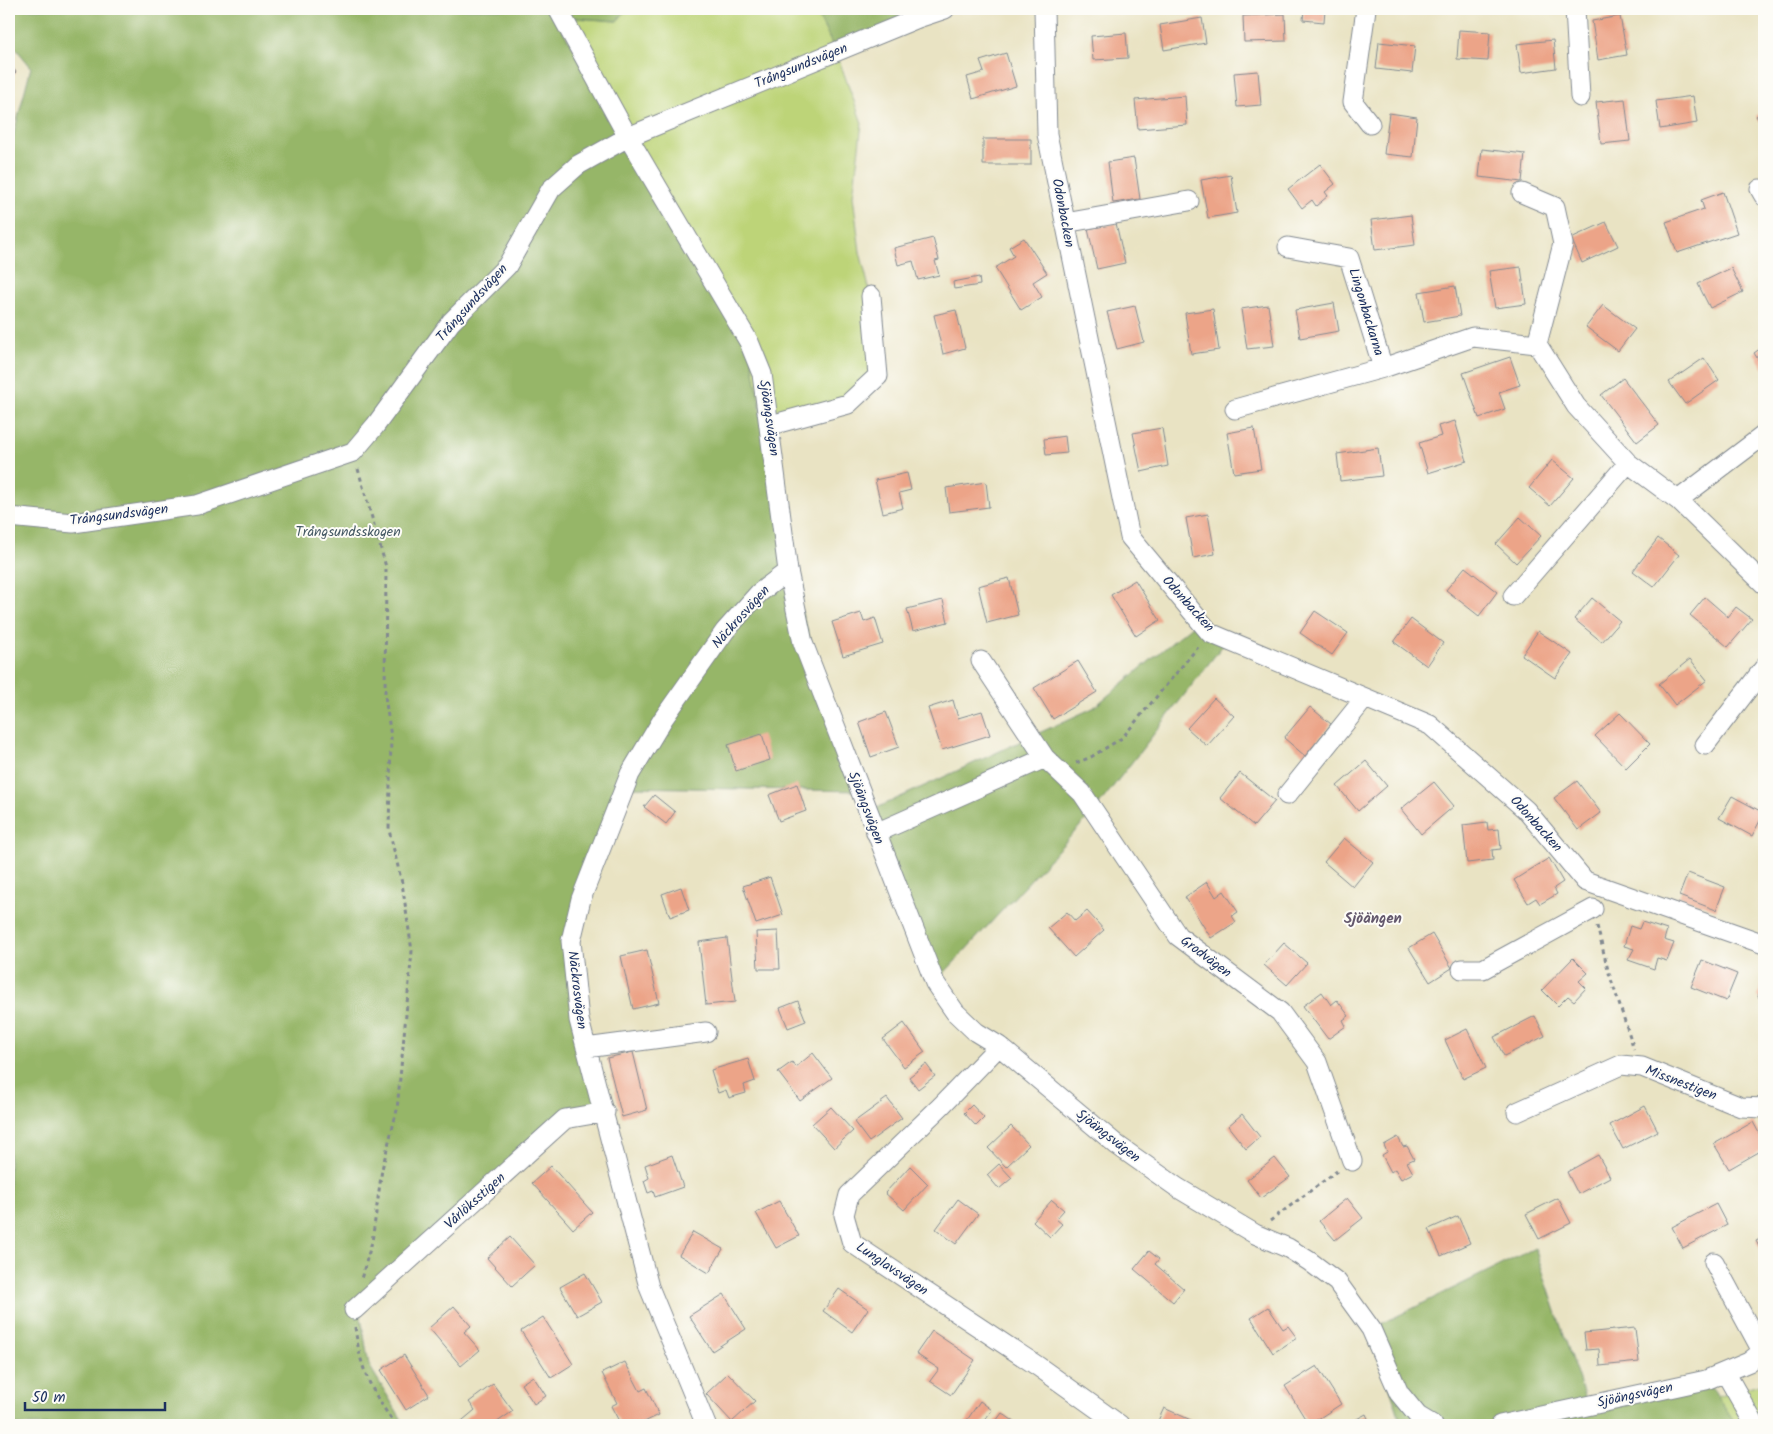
<svg xmlns="http://www.w3.org/2000/svg" width="1773" height="1434" font-family="Kalam,sans-serif">
<rect width="100%" height="100%" fill="#fdfcf7"/>
<filter id="ink" filterUnits="userSpaceOnUse"><feTurbulence type="fractalNoise" baseFrequency=".02" numOctaves="2"/><feDisplacementMap in="SourceGraphic" scale="10" xChannelSelector="R" yChannelSelector="G"/><feConvolveMatrix kernelMatrix="1 2 1 2 8 2 1 2 1" color-interpolation-filters="sRGB"/></filter>
<filter id="wash" filterUnits="userSpaceOnUse"><feTurbulence type="fractalNoise" baseFrequency=".0096" numOctaves="4" result="noise"/><feDisplacementMap in="SourceGraphic" scale="20" xChannelSelector="R" yChannelSelector="G"/><feGaussianBlur stdDeviation="1.12" result="paint"/><feColorMatrix in="noise" values="0 0 0 0 0 0 0 0 0 0 0 0 0 0 0 0 0 1.4 0 .05"/><feComposite in="paint" operator="in"/></filter>
<g filter="url(#wash)">
<rect width="100%" height="100%" fill="#e9e3c3"/>
<path fill="#bdd478" stroke="#6c826b" d="M 627,9 L 815,9 L 836,52 L 862,123 L 853,196 L 860,252 L 871,296 L 878,376 L 848,404 L 771,425 L 563,17 L 617,21 Z
M 1764,1383 L 1764,1425 L 1611,1425 Z"/>
<path fill="#96b668" stroke="#587263" d="M 9,9 L 550,9 L 749,342 L 788,571 L 860,791 L 626,787 L 571,941 L 605,1112 L 565,1119 L 359,1306 L 369,1365 L 405,1425 L 9,1425 L 9,152 L 31,67 L 9,40 Z
M 558,9 L 627,9 L 617,21 L 563,17 Z
M 815,9 L 915,9 L 918,18 L 836,52 Z
M 1199,620 L 1227,640 L 1094,811 L 935,983 L 868,812 L 1093,708 Z
M 1535,1248 L 1587,1405 L 1706,1380 L 1736,1425 L 1402,1425 L 1371,1329 Z"/>
<g id="blocks">
<path fill="#eca488" d="M 1304,9 L 1325,9 L 1324,22 L 1303,20 Z
M 1285,14 L 1286,41 L 1244,42 L 1243,16 Z
M 1620,16 L 1627,55 L 1598,60 L 1592,21 Z
M 1202,18 L 1206,43 L 1164,50 L 1160,25 Z
M 1459,30 L 1490,32 L 1488,61 L 1457,59 Z
M 1126,33 L 1128,58 L 1093,60 L 1091,36 Z
M 1553,40 L 1556,68 L 1521,73 L 1517,44 Z
M 1379,42 L 1415,46 L 1412,73 L 1376,69 Z
M 1006,53 L 1016,86 L 973,99 L 967,77 L 984,72 L 980,61 Z
M 9,63 L 16,72 L 9,78 Z
M 1258,71 L 1261,105 L 1237,107 L 1234,73 Z
M 1185,96 L 1187,125 L 1138,129 L 1135,100 Z
M 1693,96 L 1697,123 L 1660,129 L 1656,101 Z
M 1625,99 L 1630,141 L 1601,144 L 1596,102 Z
M 1764,111 L 1764,128 L 1756,116 Z
M 1389,113 L 1417,117 L 1413,157 L 1384,154 Z
M 983,139 L 1031,139 L 1031,165 L 983,165 Z
M 1482,149 L 1525,154 L 1522,182 L 1479,177 Z
M 1134,158 L 1140,199 L 1113,203 L 1108,162 Z
M 1320,164 L 1335,184 L 1325,192 L 1328,196 L 1316,206 L 1312,200 L 1302,208 L 1288,189 Z
M 1231,175 L 1237,213 L 1208,218 L 1201,180 Z
M 1723,192 L 1737,233 L 1677,253 L 1666,222 L 1704,209 L 1701,200 Z
M 1411,215 L 1415,245 L 1375,250 L 1371,220 Z
M 1606,222 L 1618,246 L 1582,263 L 1571,238 Z
M 1116,223 L 1125,263 L 1097,269 L 1088,229 Z
M 933,238 L 939,260 L 935,261 L 939,275 L 918,280 L 913,261 L 898,265 L 894,248 Z
M 1024,238 L 1047,273 L 1033,282 L 1042,297 L 1021,310 L 995,268 L 1014,256 L 1009,247 Z
M 1521,267 L 1526,304 L 1495,308 L 1489,271 Z
M 1731,268 L 1743,292 L 1710,308 L 1698,284 Z
M 979,277 L 980,285 L 954,289 L 953,282 Z
M 1455,286 L 1460,316 L 1424,322 L 1419,292 Z
M 1334,303 L 1339,331 L 1300,338 L 1295,310 Z
M 1268,305 L 1274,346 L 1247,349 L 1241,309 Z
M 1603,305 L 1635,329 L 1618,351 L 1586,327 Z
M 1135,306 L 1144,342 L 1117,349 L 1107,312 Z
M 1213,309 L 1219,350 L 1191,354 L 1185,313 Z
M 956,310 L 965,348 L 943,354 L 934,315 Z
M 1764,346 L 1764,369 L 1754,353 Z
M 1510,357 L 1520,385 L 1499,392 L 1505,409 L 1479,418 L 1463,373 Z
M 1704,358 L 1719,380 L 1685,404 L 1669,382 Z
M 1623,378 L 1659,425 L 1637,442 L 1601,395 Z
M 1455,421 L 1467,461 L 1428,473 L 1419,443 L 1441,436 L 1438,426 Z
M 1162,428 L 1168,466 L 1141,472 L 1133,433 Z
M 1254,428 L 1261,469 L 1234,473 L 1227,433 Z
M 1065,436 L 1067,453 L 1046,455 L 1044,439 Z
M 1378,448 L 1382,476 L 1340,481 L 1337,454 Z
M 1552,460 L 1574,478 L 1550,506 L 1529,488 Z
M 907,473 L 911,490 L 899,493 L 903,508 L 883,513 L 875,480 Z
M 986,482 L 989,507 L 949,512 L 946,488 Z
M 1208,514 L 1215,554 L 1193,558 L 1186,518 Z
M 1520,517 L 1541,536 L 1516,563 L 1496,544 Z
M 1658,538 L 1679,555 L 1654,587 L 1633,571 Z
M 1465,567 L 1497,592 L 1479,616 L 1446,590 Z
M 1009,578 L 1018,615 L 987,623 L 978,586 Z
M 1135,580 L 1160,620 L 1136,636 L 1111,595 Z
M 1705,597 L 1728,617 L 1736,607 L 1752,619 L 1728,647 L 1690,615 Z
M 1592,598 L 1620,621 L 1602,642 L 1574,619 Z
M 943,600 L 948,622 L 913,631 L 907,609 Z
M 1315,611 L 1348,633 L 1332,655 L 1300,633 Z
M 861,613 L 864,622 L 875,618 L 883,644 L 843,656 L 832,622 Z
M 1411,619 L 1443,643 L 1427,666 L 1394,642 Z
M 1538,631 L 1572,654 L 1555,678 L 1522,655 Z
M 1690,659 L 1707,680 L 1675,705 L 1659,684 Z
M 1078,661 L 1097,692 L 1053,719 L 1034,688 Z
M 1214,698 L 1234,716 L 1207,746 L 1187,728 Z
M 953,700 L 958,718 L 982,711 L 990,735 L 942,750 L 928,708 Z
M 1310,707 L 1331,724 L 1305,756 L 1284,738 Z
M 886,712 L 899,747 L 871,757 L 859,722 Z
M 1620,713 L 1650,744 L 1626,768 L 1595,736 Z
M 762,734 L 770,760 L 736,771 L 728,745 Z
M 1366,761 L 1387,786 L 1358,811 L 1337,786 Z
M 1240,773 L 1275,801 L 1254,826 L 1220,798 Z
M 1577,781 L 1601,813 L 1578,830 L 1554,798 Z
M 1434,782 L 1454,806 L 1421,834 L 1401,809 Z
M 797,784 L 806,811 L 779,821 L 769,795 Z
M 654,795 L 675,812 L 666,824 L 644,807 Z
M 1732,796 L 1764,813 L 1752,836 L 1719,818 Z
M 1487,822 L 1488,830 L 1499,829 L 1501,849 L 1492,850 L 1493,860 L 1467,863 L 1463,825 Z
M 1344,838 L 1373,862 L 1353,887 L 1324,862 Z
M 1549,858 L 1563,882 L 1554,888 L 1557,894 L 1540,904 L 1536,898 L 1528,903 L 1514,880 Z
M 1688,873 L 1725,887 L 1716,910 L 1679,896 Z
M 770,877 L 783,915 L 756,924 L 743,886 Z
M 1207,882 L 1216,897 L 1224,891 L 1238,912 L 1232,916 L 1236,922 L 1211,938 L 1185,897 Z
M 681,887 L 689,910 L 670,917 L 662,894 Z
M 1087,911 L 1104,930 L 1074,957 L 1048,928 L 1067,912 L 1075,921 Z
M 1642,922 L 1667,930 L 1664,940 L 1674,943 L 1667,961 L 1657,958 L 1654,969 L 1628,960 L 1634,949 L 1624,946 L 1630,926 L 1639,929 Z
M 778,931 L 780,969 L 758,969 L 756,932 Z
M 1432,934 L 1452,968 L 1430,982 L 1409,948 Z
M 727,938 L 735,1002 L 706,1005 L 699,942 Z
M 1284,943 L 1307,963 L 1287,985 L 1264,965 Z
M 647,950 L 659,1003 L 633,1009 L 621,956 Z
M 1573,958 L 1588,973 L 1579,981 L 1586,988 L 1574,1001 L 1568,996 L 1558,1006 L 1542,990 Z
M 1702,960 L 1737,974 L 1726,1001 L 1691,987 Z
M 1764,978 L 1764,999 L 1758,997 Z
M 1322,992 L 1331,1005 L 1337,1000 L 1349,1016 L 1343,1020 L 1346,1026 L 1328,1039 L 1303,1006 Z
M 798,1001 L 806,1021 L 788,1028 L 780,1008 Z
M 1535,1016 L 1545,1036 L 1504,1056 L 1494,1037 Z
M 904,1023 L 925,1052 L 904,1067 L 883,1039 Z
M 1467,1029 L 1486,1068 L 1463,1079 L 1445,1040 Z
M 633,1052 L 647,1110 L 622,1117 L 607,1058 Z
M 813,1053 L 832,1078 L 800,1101 L 778,1072 L 792,1062 L 796,1067 Z
M 748,1059 L 755,1081 L 744,1085 L 746,1093 L 729,1098 L 726,1090 L 718,1093 L 711,1070 Z
M 926,1064 L 935,1076 L 918,1089 L 909,1077 Z
M 887,1098 L 902,1118 L 869,1142 L 854,1122 Z
M 972,1105 L 984,1118 L 976,1126 L 964,1113 Z
M 1645,1106 L 1658,1131 L 1623,1149 L 1610,1125 Z
M 831,1107 L 853,1131 L 834,1148 L 812,1124 Z
M 1242,1114 L 1260,1137 L 1246,1149 L 1228,1126 Z
M 1753,1122 L 1764,1142 L 1764,1149 L 1729,1169 L 1714,1144 Z
M 1011,1126 L 1029,1145 L 1006,1167 L 988,1148 Z
M 1398,1137 L 1403,1147 L 1407,1146 L 1414,1159 L 1407,1162 L 1413,1173 L 1401,1179 L 1395,1169 L 1391,1172 L 1382,1155 L 1387,1152 L 1384,1145 Z
M 672,1155 L 683,1187 L 655,1197 L 653,1191 L 648,1193 L 644,1181 L 649,1178 L 645,1165 Z
M 1598,1155 L 1610,1177 L 1578,1194 L 1567,1172 Z
M 1275,1158 L 1290,1177 L 1261,1198 L 1247,1180 Z
M 999,1164 L 1012,1178 L 999,1189 L 987,1175 Z
M 551,1166 L 592,1212 L 573,1229 L 532,1183 Z
M 910,1166 L 928,1184 L 904,1210 L 885,1193 Z
M 1347,1198 L 1363,1218 L 1335,1240 L 1319,1221 Z
M 1558,1198 L 1571,1223 L 1539,1239 L 1526,1214 Z
M 958,1199 L 978,1214 L 956,1244 L 936,1229 Z
M 1052,1200 L 1064,1210 L 1056,1219 L 1062,1224 L 1050,1237 L 1033,1221 Z
M 779,1201 L 799,1236 L 776,1248 L 756,1213 Z
M 1716,1204 L 1727,1225 L 1683,1248 L 1672,1227 Z
M 1458,1216 L 1470,1243 L 1441,1256 L 1429,1229 Z
M 693,1232 L 723,1249 L 709,1273 L 679,1255 Z
M 510,1237 L 535,1265 L 512,1286 L 487,1258 Z
M 1764,1237 L 1764,1256 L 1756,1241 Z
M 1149,1251 L 1159,1259 L 1155,1264 L 1184,1289 L 1173,1302 L 1134,1269 Z
M 585,1273 L 602,1302 L 577,1316 L 560,1287 Z
M 839,1289 L 868,1309 L 852,1332 L 823,1311 Z
M 724,1294 L 746,1329 L 712,1351 L 689,1316 Z
M 454,1306 L 471,1326 L 464,1332 L 480,1350 L 461,1366 L 429,1328 Z
M 1268,1307 L 1283,1329 L 1288,1326 L 1297,1338 L 1273,1353 L 1251,1318 Z
M 543,1317 L 573,1364 L 551,1378 L 521,1331 Z
M 1635,1328 L 1639,1362 L 1600,1366 L 1599,1349 L 1586,1350 L 1584,1333 Z
M 932,1331 L 975,1360 L 951,1395 L 930,1381 L 939,1369 L 916,1354 Z
M 404,1355 L 429,1395 L 406,1410 L 381,1370 Z
M 625,1362 L 640,1391 L 646,1388 L 659,1415 L 638,1425 L 621,1425 L 611,1406 L 617,1403 L 602,1373 Z
M 1317,1366 L 1341,1404 L 1309,1425 L 1285,1386 Z
M 728,1373 L 755,1401 L 732,1422 L 706,1394 Z
M 533,1376 L 546,1396 L 534,1404 L 521,1384 Z
M 493,1384 L 513,1411 L 493,1425 L 457,1425 L 475,1410 L 469,1402 Z
M 980,1401 L 992,1410 L 981,1425 L 968,1425 L 965,1423 Z
M 1164,1408 L 1202,1425 L 1156,1425 Z
M 1002,1413 L 1019,1425 L 993,1425 Z
M 1366,1414 L 1371,1425 L 1355,1425 L 1353,1421 Z"/>
</g>
</g>
<g filter="url(#ink)">
<use href="#blocks" fill-opacity="0" stroke="#828990" stroke-width="1"/>
<g fill="none" stroke-linecap="round" stroke-linejoin="round">
<g stroke="#828990" stroke-width="21">
<path id="minor" d="M 558,9 L 628,137 L 749,342 L 762,374 L 788,571 L 803,643 L 935,983 L 955,1012 L 976,1032 L 999,1046 L 1117,1145 L 1178,1188 L 1255,1234 L 1288,1248 L 1309,1261 L 1337,1282 L 1371,1329 L 1399,1393 L 1418,1416 L 1433,1425
M 1044,9 L 1047,134 L 1130,537 L 1210,633 L 1430,725 L 1526,810 L 1585,881 L 1764,944
M 1366,9 L 1353,102 L 1370,124
M 1575,9 L 1580,97
M 1760,189 L 1764,196
M 1065,223 L 1189,201
M 1288,247 L 1349,258 L 1383,368
M 1537,344 L 1576,406 L 1628,463 L 1678,500 L 1764,584
M 1235,409 L 1383,368 L 1473,337 L 1537,344 L 1563,244 L 1555,207 L 1522,193
M 771,425 L 848,404 L 878,376 L 871,296
M 1678,500 L 1764,435
M 9,517 L 73,523 L 197,505 L 353,452 L 375,426 L 451,322 L 507,266 L 551,189 L 578,165 L 628,137 L 918,18 L 945,9
M 1513,596 L 1628,463
M 981,661 L 1045,758 L 1082,793 L 1178,936 L 1280,1012 L 1317,1062 L 1352,1161
M 1705,745 L 1764,668
M 1287,795 L 1365,698
M 876,833 L 1045,758
M 1462,969 L 1483,969 L 1593,909
M 999,1046 L 941,1106 L 849,1195 L 844,1215 L 852,1243 L 1039,1367 L 1120,1425
M 586,1048 L 706,1032
M 1517,1112 L 1621,1065 L 1642,1067 L 1741,1107 L 1764,1108
M 1714,1262 L 1762,1351
M 354,1310 L 565,1119 L 605,1112
M 1725,1372 L 1755,1425
M 706,1425 L 649,1287 L 579,1020 L 571,941 L 581,899 L 630,774 L 663,719 L 725,631 L 759,593 L 788,571
M 1500,1425 L 1706,1380 L 1749,1362 L 1764,1350"/>
</g>
<path stroke="#828990" stroke-width="3" stroke-dasharray="4 4" stroke-linecap="butt" d="M 358,469 L 386,567 L 385,696 L 391,737 L 389,830 L 402,883 L 412,951 L 397,1110 L 382,1169 L 372,1242 L 361,1279
M 1076,763 L 1091,757 L 1122,738 L 1198,647
M 1597,926 L 1608,970 L 1634,1049
M 1270,1221 L 1337,1171
M 355,1327 C 361,1373 370,1387 395,1425"/>
<use href="#minor" stroke="#fff" stroke-width="19"/>
</g>
</g>
<g text-anchor="middle" dominant-baseline="central" stroke-width="4" stroke-linejoin="round" paint-order="stroke">
<g font-size="14" fill="#1b2f5e" stroke="#fdfcf7">
<text transform="translate(801 66) rotate(-22)">Trångsundsvägen</text>
<text transform="translate(1063 213) rotate(79)">Odonbacken</text>
<text transform="translate(472 303) rotate(-48)">Trångsundsvägen</text>
<text transform="translate(1366 312) rotate(73)">Lingonbackarna</text>
<text transform="translate(769 418) rotate(82)">Sjöängsvägen</text>
<text transform="translate(119 515) rotate(-7)">Trångsundsvägen</text>
<text transform="translate(1188 604) rotate(48)">Odonbacken</text>
<text transform="translate(741 617) rotate(-48)">Näckrosvägen</text>
<text transform="translate(866 808) rotate(69)">Sjöängsvägen</text>
<text transform="translate(1536 824) rotate(48)">Odonbacken</text>
<text transform="translate(1206 957) rotate(37)">Grodvägen</text>
<text transform="translate(577 990) rotate(83)">Näckrosvägen</text>
<text transform="translate(1681 1083) rotate(21)">Missnestigen</text>
<text transform="translate(1108 1136) rotate(38)">Sjöängsvägen</text>
<text transform="translate(475 1201) rotate(-42)">Vårlöksstigen</text>
<text transform="translate(892 1269) rotate(34)">Lunglavsvägen</text>
<text transform="translate(1635 1395) rotate(-12)">Sjöängsvägen</text>
</g>
<g font-size="14" fill="#445864" stroke="#fdfcf7">
<text x="348" y="532">Trångsundsskogen</text>
</g>
<g font-size="15" font-weight="bold" fill="#64586d" stroke="#fdfcf7">
<text x="1373" y="919">Sjöängen</text>
</g>
</g>
<rect width="1773" height="1434" fill="none" stroke="#fdfcf7" stroke-width="30"/>
<path d="M25 1402v8h140v-8" fill="none" stroke="#1b2f5e" stroke-width="2.5"/>
<text x="32" y="1402" font-size="15" fill="#1b2f5e" stroke="#fdfcf7" stroke-width="4" paint-order="stroke">50 m</text>
</svg>
